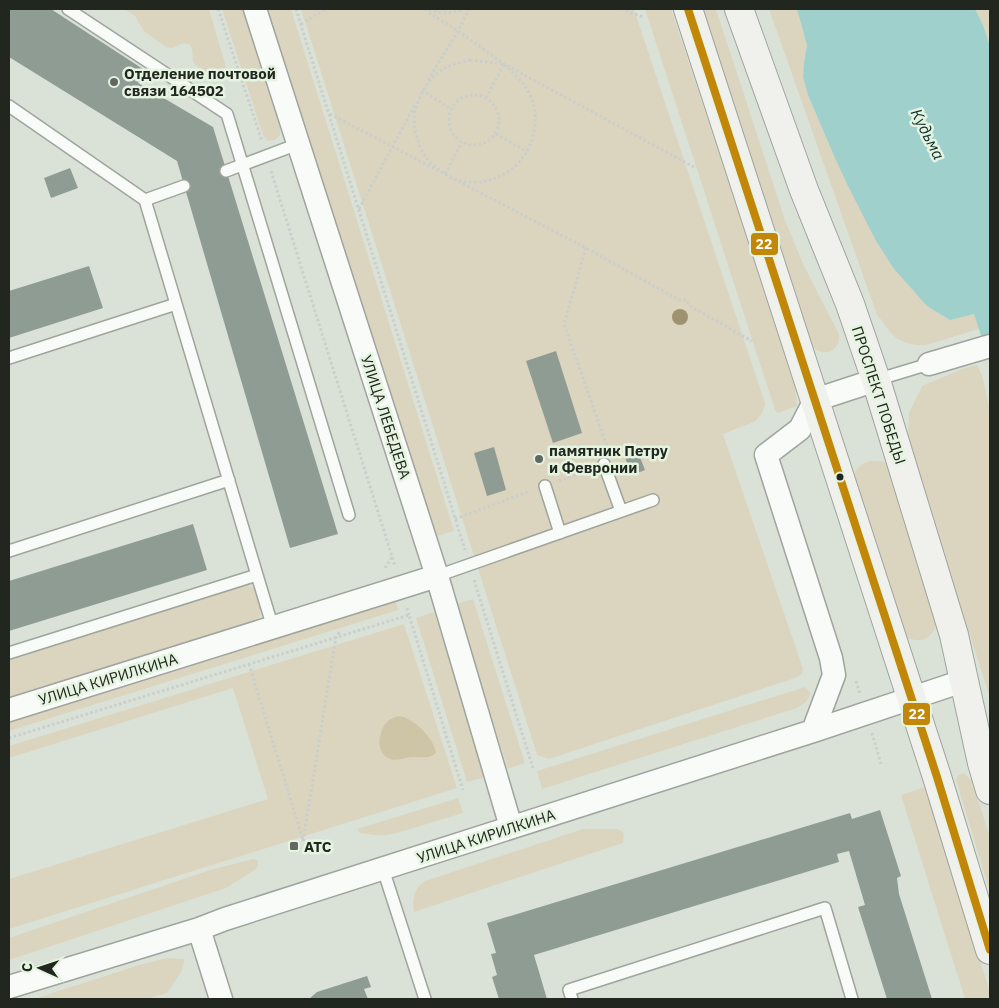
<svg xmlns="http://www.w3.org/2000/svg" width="999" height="1008" font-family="'IBM Plex Sans',sans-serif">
<rect width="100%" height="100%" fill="#dae2d8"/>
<path fill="#dbd5bf" d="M 124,9 L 209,9 L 226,67 C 209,76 208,76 193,62 L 192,49 L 190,45 L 184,43 L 172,48 L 166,47 L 144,31 L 135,16 Z
M 222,9 L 243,9 L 280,122 L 280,135 L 275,140 L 268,141 L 264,137 L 261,129 Z
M 264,9 L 291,9 L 454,531 L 431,538 Z
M 301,9 L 634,9 L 765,403 C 764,410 760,418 754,422 L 723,434 L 802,666 L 803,669 L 802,674 L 795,678 L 549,759 L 537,755 Z
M 645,9 L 671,9 L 795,382 L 797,406 L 778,413 L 775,410 Z
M 703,9 L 716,9 L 785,220 L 804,266 L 839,334 C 841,351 825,358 812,347 Z
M 769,9 L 797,9 L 807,45 L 804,63 L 803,77 L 808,95 L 834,156 L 876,241 L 894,269 L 927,306 L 974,313 L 979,329 L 926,345 C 912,346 898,342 889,331 C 885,326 882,320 877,315 Z
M 975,9 L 990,9 L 990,46 L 983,25 Z
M 977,365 C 985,377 985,395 990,409 L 990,698 L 908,439 L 909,413 L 922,386 L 962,369 Z
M 870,461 L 882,461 L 890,465 L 937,624 C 930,640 922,644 905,637 L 852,485 C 853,473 857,464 870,461 Z
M 244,586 C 247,586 250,586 253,588 C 261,593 262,613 258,621 L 9,701 L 9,657 Z
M 473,599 L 525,763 L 508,769 L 456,604 Z
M 396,601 L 398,610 L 9,731 L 9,721 Z
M 434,612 L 486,777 L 467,782 L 416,618 Z
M 404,624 L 457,788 L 9,929 L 9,879 L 268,799 L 233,688 L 9,758 L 9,746 Z
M 805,687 L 811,693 L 806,702 L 797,708 L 542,789 L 537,771 Z
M 964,773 L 972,781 L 990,837 L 990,892 L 956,780 L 958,775 Z
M 925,787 L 990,992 L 990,999 L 965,999 L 901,795 Z
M 458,798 L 463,813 L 397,833 C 384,837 373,835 360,833 L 357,829 Z
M 583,829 L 618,829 L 624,833 L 623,843 L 414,912 C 412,899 414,888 425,881 Z
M 253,859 L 258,860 L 258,865 L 256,869 L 226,888 L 9,960 L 9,938 L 210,870 Z
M 167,958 L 185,959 L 181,972 L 167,993 L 147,999 L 34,999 L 139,965 Z"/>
<path fill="#cec4a6" d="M 400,716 C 414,719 434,738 436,753 C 428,759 423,757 414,757 C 404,756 397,763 388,758 C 375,751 379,732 386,723 C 390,719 394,717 400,716 Z"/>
<path fill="#9fd0cc" d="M 797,9 L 975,9 L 983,25 L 990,46 L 990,363 L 974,314 L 950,320 L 927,306 L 894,269 L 876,241 L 848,186 L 834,156 L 808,95 L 803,77 L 804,63 L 807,45 Z"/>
<path fill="#8f9c94" d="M 9,9 L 51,9 L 146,71 L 138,83 L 213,127 L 338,534 L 290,548 L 177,161 L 9,57 Z
M 70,168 L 78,188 L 51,198 L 44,178 Z
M 89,266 L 103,308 L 9,338 L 9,291 Z
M 556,351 L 582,433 L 553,443 L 526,361 Z
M 494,447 L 506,490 L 487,496 L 474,453 Z
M 637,450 L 645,470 L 632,475 L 624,455 Z
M 193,524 L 207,570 L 9,631 L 9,581 Z
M 880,810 L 901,876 L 897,878 L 899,894 L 932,999 L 887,999 L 858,907 L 865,905 L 849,851 L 837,854 L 839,862 L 534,955 L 547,999 L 499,999 L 492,977 L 497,975 L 491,954 L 496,953 L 487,923 L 850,813 L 852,819 Z
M 367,976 L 371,987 L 364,989 L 368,999 L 309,999 L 317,992 Z"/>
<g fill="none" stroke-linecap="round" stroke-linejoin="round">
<g stroke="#9fa49d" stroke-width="14">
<path id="lane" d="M 68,9 L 227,114 L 349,515
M 9,106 L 145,200 L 257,575
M 226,171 L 298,144
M 145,200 L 184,186
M 9,358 L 176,304
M 876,380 L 929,364
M 604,464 L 621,511
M 545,486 L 560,533
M 9,551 L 229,480
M 437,576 L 653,500
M 9,653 L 257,575 L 273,628
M 383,869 L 425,999
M 572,999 L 569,990 L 825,908 L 852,999"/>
</g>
<g stroke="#9fa49d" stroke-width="25">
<path id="street" d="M 255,9 L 437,576 L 511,827
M 929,364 L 990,346
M 9,710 L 437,576
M 813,731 L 834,675 L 831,658 L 766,455 L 800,429 L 815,400 L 876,380
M 199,929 L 221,999
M 9,987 L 199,929 L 225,919 L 813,731 L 963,681"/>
</g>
<g stroke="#9fa49d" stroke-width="30">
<path id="secondary" d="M 688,9 L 937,777 L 990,950
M 739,9 L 804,190 L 850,304 L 876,380 L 954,635 L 982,763 L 990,790"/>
</g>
<path stroke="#cccecc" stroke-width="3" stroke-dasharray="2.5 2.5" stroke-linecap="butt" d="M 218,9 L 262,141
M 296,9 L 465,550
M 425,9 L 431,14 L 458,31 L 504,64 L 694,167
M 621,9 L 643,17
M 429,10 C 440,14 451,14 462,9
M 301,24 L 325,9
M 470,60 L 504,64 C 515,75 527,85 532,100 C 536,109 536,120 534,130 C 530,167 488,193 452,178 C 449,177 446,174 443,172 C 432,166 423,156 419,144 C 415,132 412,119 416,107 C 423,88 432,72 452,65 C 457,63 464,62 470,60 Z
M 428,80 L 458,31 L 469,9
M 422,90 L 451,109
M449 120a25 25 0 1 1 50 0a25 25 0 1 1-50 0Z
M 486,98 L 504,64
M 330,114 L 586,248 L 679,300 L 687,300 L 690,306 L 752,341
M 496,134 L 527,152
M 271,171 L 395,566
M 445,174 L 462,142
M 359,209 L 416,103
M 586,248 L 564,324 L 608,449
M 559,481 L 588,470
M 455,519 L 530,491
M 385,568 L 392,557
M 474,580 L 533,768
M 407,608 L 409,615
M 249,664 L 303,840
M 856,681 L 860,694
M 872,733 L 881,764
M 9,738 L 409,615 L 463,790
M 303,841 L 336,637 L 341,630"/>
<use href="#lane" stroke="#f9fbf9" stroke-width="11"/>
<use href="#street" stroke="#f9fbf9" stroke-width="22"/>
<use href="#secondary" stroke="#f0f1ed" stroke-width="28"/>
<g stroke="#e5f4e0" stroke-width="11">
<path id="bus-1" d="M 688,9 L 937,777 L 990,950"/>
</g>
<use href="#bus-1" stroke="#c28608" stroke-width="8"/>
</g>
<circle fill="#9e9271" cx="680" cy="317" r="8"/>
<g fill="#626860" stroke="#e5f4e0" stroke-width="2">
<circle cx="114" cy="82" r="5"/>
<circle cx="539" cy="459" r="5"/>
<rect x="289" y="841" width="10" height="10" rx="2.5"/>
</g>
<circle fill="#21261f" stroke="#e5f4e0" stroke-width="2" cx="840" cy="477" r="4.5"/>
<g text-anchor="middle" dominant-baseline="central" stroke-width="5" stroke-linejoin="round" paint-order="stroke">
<g font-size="15" font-weight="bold" fill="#21261f" stroke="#e5f4e0" text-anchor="start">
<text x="124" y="73">Отделение почтовой<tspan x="124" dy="17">связи 164502</tspan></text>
<text x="549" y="450">памятник Петру<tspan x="549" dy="17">и Февронии</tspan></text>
<text x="304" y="846">АТС</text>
</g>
<g font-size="15" fill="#21261f" stroke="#e5f4e0">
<text transform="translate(879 395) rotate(72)">ПРОСПЕКТ ПОБЕДЫ</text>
<text transform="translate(386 417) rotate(72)">УЛИЦА ЛЕБЕДЕВА</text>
<text transform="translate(108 679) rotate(-17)">УЛИЦА КИРИЛКИНА</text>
<text transform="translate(486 836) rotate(-18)">УЛИЦА КИРИЛКИНА</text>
</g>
<g font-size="16" font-style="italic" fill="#0f3131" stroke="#e5f4e0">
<text transform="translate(928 134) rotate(63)">Кудьма</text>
</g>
</g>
<g stroke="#e5f4e0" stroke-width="2">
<rect x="750" y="232" width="29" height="24" rx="5" fill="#c28608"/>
<rect x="902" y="702" width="29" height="24" rx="5" fill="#c28608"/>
</g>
<g font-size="14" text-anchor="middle" font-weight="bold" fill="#fff">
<text x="764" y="249">22</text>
<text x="917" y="719">22</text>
</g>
<rect width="999" height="1008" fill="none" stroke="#21261f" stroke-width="20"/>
<g transform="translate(40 968) rotate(273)" stroke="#e5f4e0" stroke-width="4" paint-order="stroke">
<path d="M0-4L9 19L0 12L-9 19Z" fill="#21261f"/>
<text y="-8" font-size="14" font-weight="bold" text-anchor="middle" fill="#21261f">С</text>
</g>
</svg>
